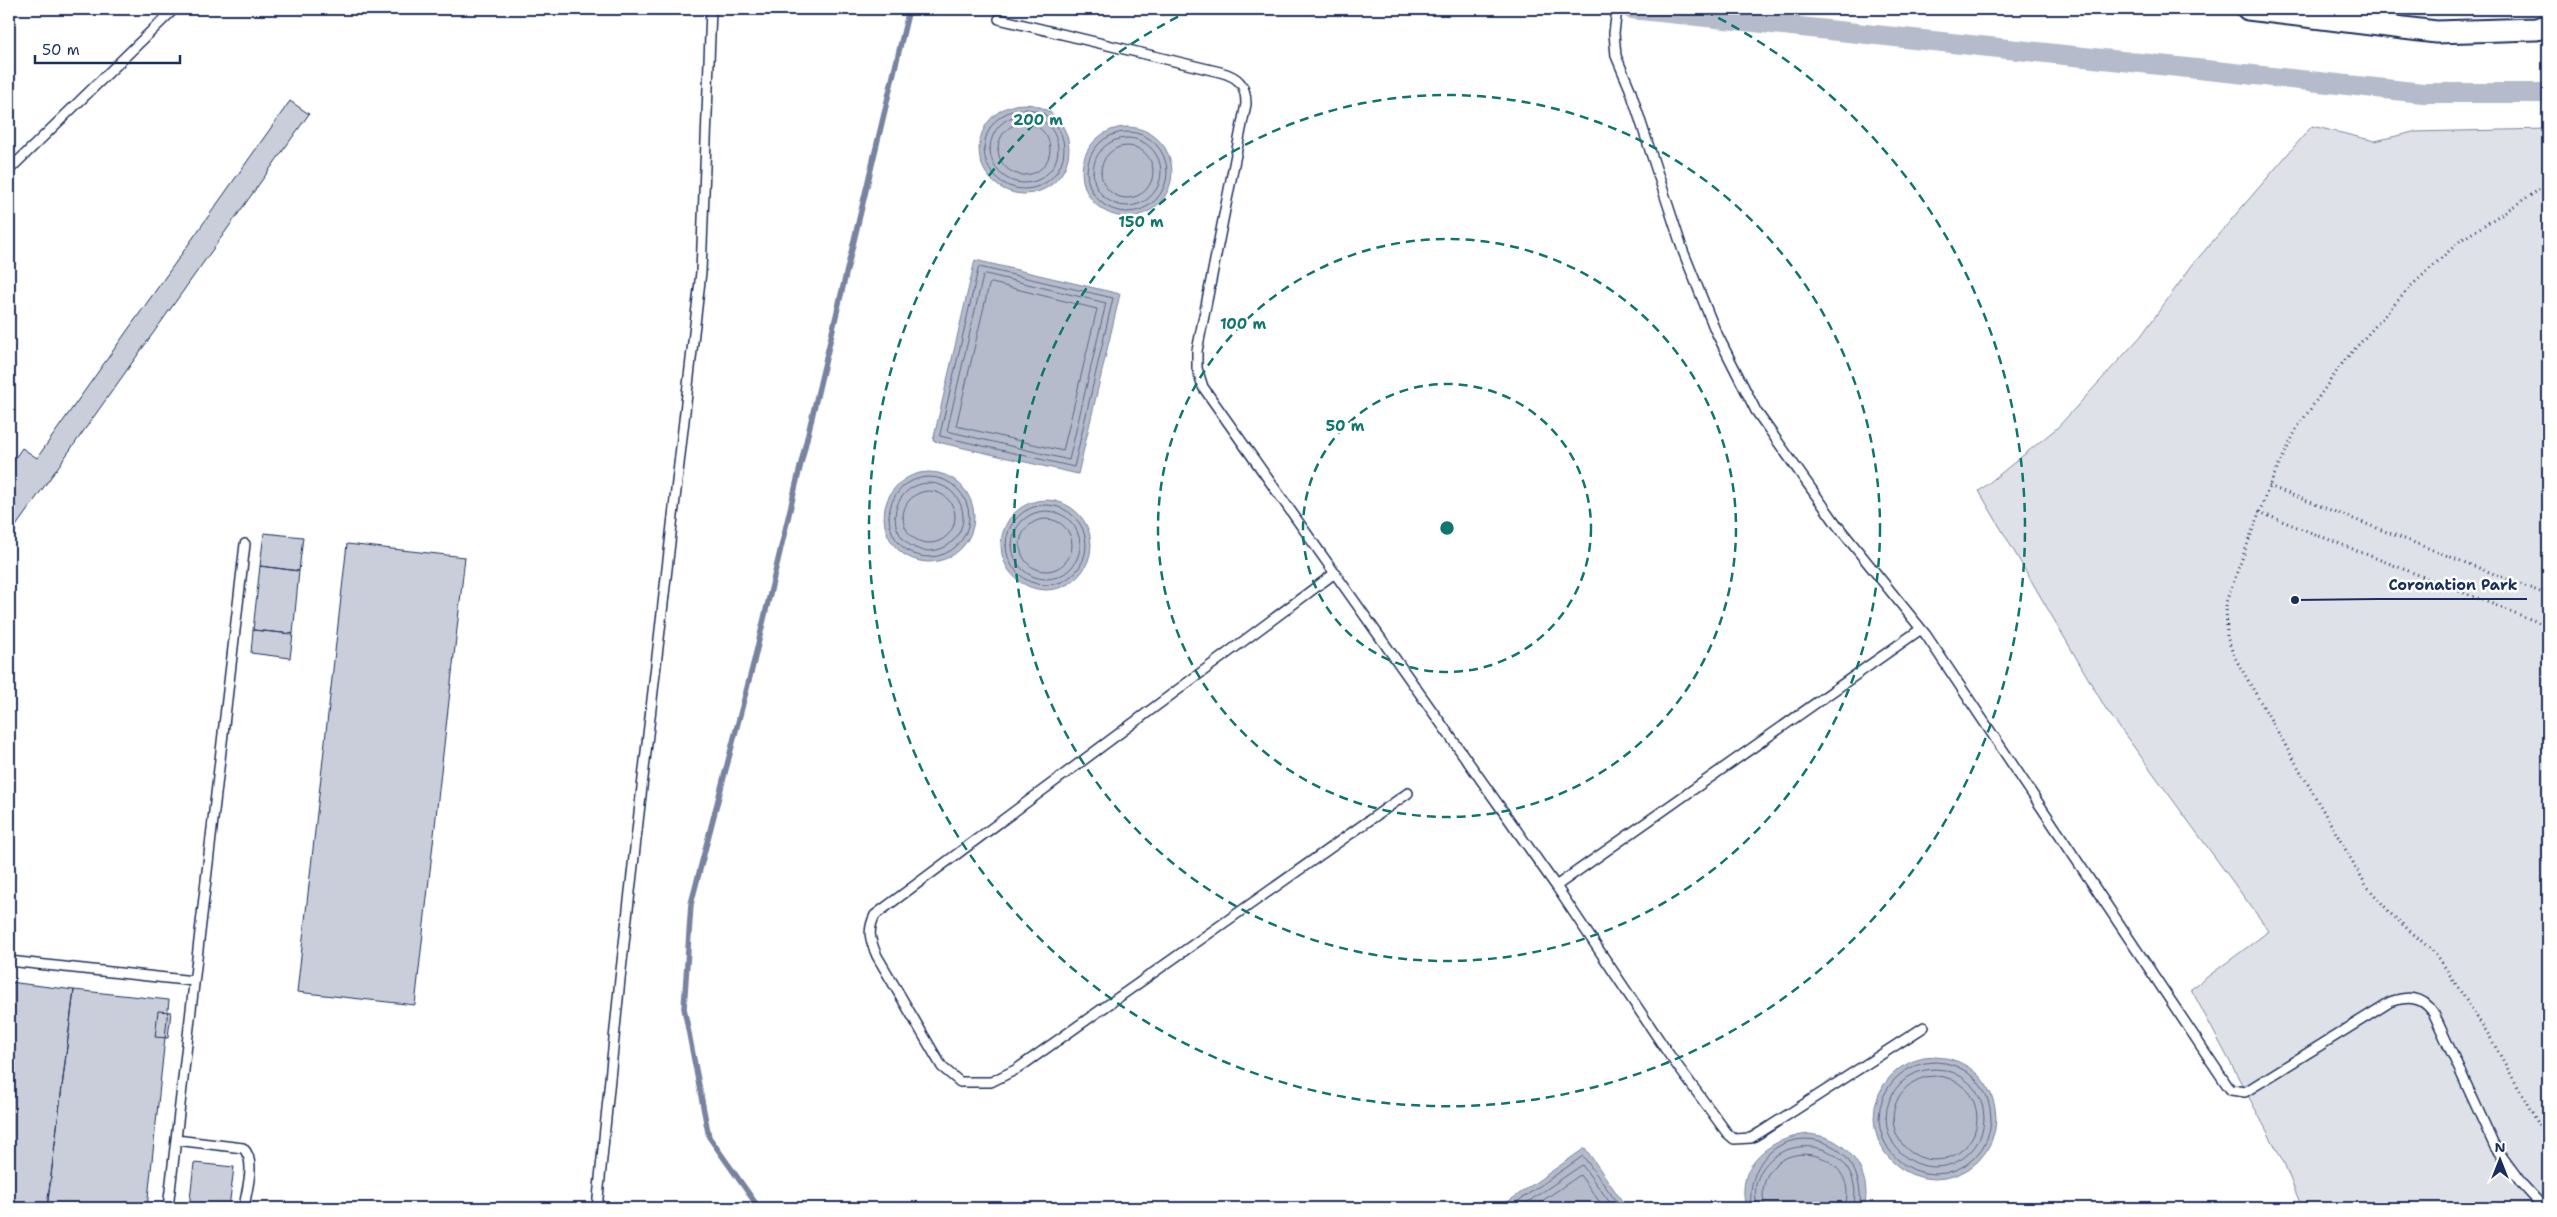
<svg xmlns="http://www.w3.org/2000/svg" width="2557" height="1217" font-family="'Shantell Sans',sans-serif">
<rect width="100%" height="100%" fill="#fff"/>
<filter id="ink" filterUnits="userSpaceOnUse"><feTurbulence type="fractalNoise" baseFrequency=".02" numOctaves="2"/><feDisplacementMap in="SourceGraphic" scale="10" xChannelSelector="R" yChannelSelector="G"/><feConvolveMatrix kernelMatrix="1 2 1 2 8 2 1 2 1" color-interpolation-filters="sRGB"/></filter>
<g filter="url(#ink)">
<path fill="#dee1e7" stroke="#7c88a2" d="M 2312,126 L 2375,141 L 2413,132 L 2548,129 L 2548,1208 L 2302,1208 L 2284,1163 L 2191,989 L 2269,931 L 2106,709 L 1979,491 L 2057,428 L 2141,336 L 2193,264 Z"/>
<path fill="#b5bbca" stroke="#77839f" d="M979 149a45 45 0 1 1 90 0a45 45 0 1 1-90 0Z
M1082 172a45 45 0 1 1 90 0a45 45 0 1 1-90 0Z
M 975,260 L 1120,294 L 1078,474 L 933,441 Z
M884 517a45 45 0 1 1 90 0a45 45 0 1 1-90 0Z
M1001 545a45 45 0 1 1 90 0a45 45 0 1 1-90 0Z
M1874 1118a61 61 0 1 1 122 0a61 61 0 1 1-122 0Z
M 1809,1134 C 1815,1135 1823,1136 1828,1138 C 1855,1149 1872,1180 1864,1208 L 1746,1208 C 1735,1164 1769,1138 1809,1134 Z
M 1585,1148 L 1627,1208 L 1499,1208 Z"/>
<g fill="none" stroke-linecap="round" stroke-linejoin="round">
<path stroke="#596789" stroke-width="1" d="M984 149a40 40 0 1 1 80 0a40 40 0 1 1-80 0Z
M990 149a34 34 0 1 1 68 0a34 34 0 1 1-68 0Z
M998 149a26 26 0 1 1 52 0a26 26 0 1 1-52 0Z
M1087 172a40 40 0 1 1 80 0a40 40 0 1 1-80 0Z
M1093 172a34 34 0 1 1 68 0a34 34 0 1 1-68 0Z
M1101 172a26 26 0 1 1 52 0a26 26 0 1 1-52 0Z
M 979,267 L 1113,298 L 1074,467 L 940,436 Z
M 986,274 L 1106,303 L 1069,460 L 947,431 L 983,276 Z
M 992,283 L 1097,309 L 1063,451 L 956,426 L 989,285 Z
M889 517a40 40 0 1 1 80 0a40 40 0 1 1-80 0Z
M895 517a34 34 0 1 1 68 0a34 34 0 1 1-68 0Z
M903 517a26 26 0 1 1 52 0a26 26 0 1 1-52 0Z
M1006 545a40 40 0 1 1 80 0a40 40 0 1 1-80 0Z
M1012 545a34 34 0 1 1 68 0a34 34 0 1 1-68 0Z
M1020 545a26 26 0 1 1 52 0a26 26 0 1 1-52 0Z
M1879 1118a56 56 0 1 1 112 0a56 56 0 1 1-112 0Z
M1886 1118a49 49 0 1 1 98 0a49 49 0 1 1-98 0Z
M1893 1118a42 42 0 1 1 84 0a42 42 0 1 1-84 0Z
M 1508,1208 L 1583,1156 L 1621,1208
M 1519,1208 L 1582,1165 L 1614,1208
M 1532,1208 L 1580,1175 L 1604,1208
M 1751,1208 C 1743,1116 1868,1116 1860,1208
M 1757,1208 C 1756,1199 1754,1190 1757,1181 C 1771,1134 1845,1135 1854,1185 C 1856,1193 1854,1201 1854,1208
M 1764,1208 C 1764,1200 1762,1193 1764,1185 C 1773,1143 1836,1145 1846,1185 C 1848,1193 1846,1201 1846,1208"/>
<path stroke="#77839f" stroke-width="5.5" d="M 759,1208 L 709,1137 L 684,1008 L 691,904 L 754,661 L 909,9"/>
<path stroke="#b5bbca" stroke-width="20" d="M 1631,9 L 2423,93 L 2548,93"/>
</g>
<path fill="#caceda" stroke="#1b2f5e" d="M 290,101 L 309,114 L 9,536 L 9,467 L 22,448 L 37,458 Z
M 264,533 L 303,537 L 299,571 L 260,566 Z
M 347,544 L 465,557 L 415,1005 L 297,992 Z
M 260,566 L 299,571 L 293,634 L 253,630 Z
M 253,630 L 293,634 L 290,658 L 251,653 Z
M 9,982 L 74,990 L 47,1208 L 9,1208 Z
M 74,990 L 169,1000 L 147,1208 L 47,1208 Z
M 158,1011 L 171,1012 L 168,1038 L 155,1037 Z
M 194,1163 L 234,1167 L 229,1208 L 189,1208 Z"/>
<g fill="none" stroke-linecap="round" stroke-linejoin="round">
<g stroke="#1b2f5e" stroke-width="12">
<path id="service" d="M 1617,9 L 1614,33 L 1616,56 L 1630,89 L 1683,251 L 1715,330 L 1756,411 L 1837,525 L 1926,635 L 2227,1085 L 2231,1090 L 2245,1092 L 2390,1002 C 2408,996 2422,996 2433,1012 L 2495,1147 L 2522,1184 L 2544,1208
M 999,19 L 1220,72 C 1239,77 1246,85 1246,104 L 1197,351 L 1197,368 L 1203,387 L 1556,886 L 1921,629
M 9,170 L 174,9
M 1335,573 L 875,915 C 867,931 870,940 877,956 L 942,1067 L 960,1082 L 991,1082 L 1017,1069 L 1408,793
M 1556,886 L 1668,1053 L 1727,1133 L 1734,1139 L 1751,1138 L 1761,1132 L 1924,1027
M 9,961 L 194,981
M 176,1140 L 243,1148 C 257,1161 246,1191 244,1208
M 168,1208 L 245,544
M 597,1208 L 620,979 L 701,272 L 711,9"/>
</g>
<g stroke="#1b2f5e" stroke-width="25">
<path id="tertiary" d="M 2248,9 L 2436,32 L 2536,29 L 2548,26"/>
</g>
<path stroke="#1b2f5e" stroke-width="3" stroke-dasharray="1 4" stroke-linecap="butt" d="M 2548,184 L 2461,240 L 2411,286 L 2344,361 L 2297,428 L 2269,486 L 2226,602 L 2227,637 L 2234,656 L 2366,885 L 2391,914 L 2437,955 L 2490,1037 L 2548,1141
M 2269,486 L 2548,595
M 2259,512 L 2548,626
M 2548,792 L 2546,803 L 2548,875"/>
<use href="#service" stroke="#fff" stroke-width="9"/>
<use href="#tertiary" stroke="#fff" stroke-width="21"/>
</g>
</g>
<g fill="none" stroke="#0f766e" stroke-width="2.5" stroke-dasharray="9 6">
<circle cx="1447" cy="528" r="144"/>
<circle cx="1447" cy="528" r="289"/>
<circle cx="1447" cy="528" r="433"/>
<path d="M1705 11A578 578 0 1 1 1189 11"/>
</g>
<circle cx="1447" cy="528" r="8" fill="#0f766e" stroke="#fff" stroke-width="2.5"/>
<g font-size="15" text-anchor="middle" font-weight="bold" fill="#0f766e" stroke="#fff" stroke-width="5" stroke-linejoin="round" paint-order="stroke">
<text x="1038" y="125">200 m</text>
<text x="1141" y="227">150 m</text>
<text x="1243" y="329">100 m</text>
<text x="1345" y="431">50 m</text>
</g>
<path fill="none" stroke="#1b2f5e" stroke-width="2" d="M2295 600L2378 599H2527"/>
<circle fill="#1b2f5e" stroke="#fff" stroke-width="2" cx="2295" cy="600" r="5"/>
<g font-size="15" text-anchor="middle" font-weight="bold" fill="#1b2f5e" stroke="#fff" stroke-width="5" stroke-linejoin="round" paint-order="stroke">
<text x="2453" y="590">Coronation Park</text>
</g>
<rect width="2557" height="1217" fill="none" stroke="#fff" stroke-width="30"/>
<rect x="15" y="15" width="2527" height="1187" fill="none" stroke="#1b2f5e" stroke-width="2" filter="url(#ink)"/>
<g transform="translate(2500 1160)" stroke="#ffffff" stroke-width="4" paint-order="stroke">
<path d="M0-4L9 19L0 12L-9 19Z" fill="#1b2f5e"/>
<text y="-8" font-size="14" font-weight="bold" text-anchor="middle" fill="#1b2f5e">N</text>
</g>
<path d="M35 55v8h145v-8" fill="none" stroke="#1b2f5e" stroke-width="2.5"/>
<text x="42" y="55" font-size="15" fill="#1b2f5e" stroke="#ffffff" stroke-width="4" paint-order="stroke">50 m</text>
</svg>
